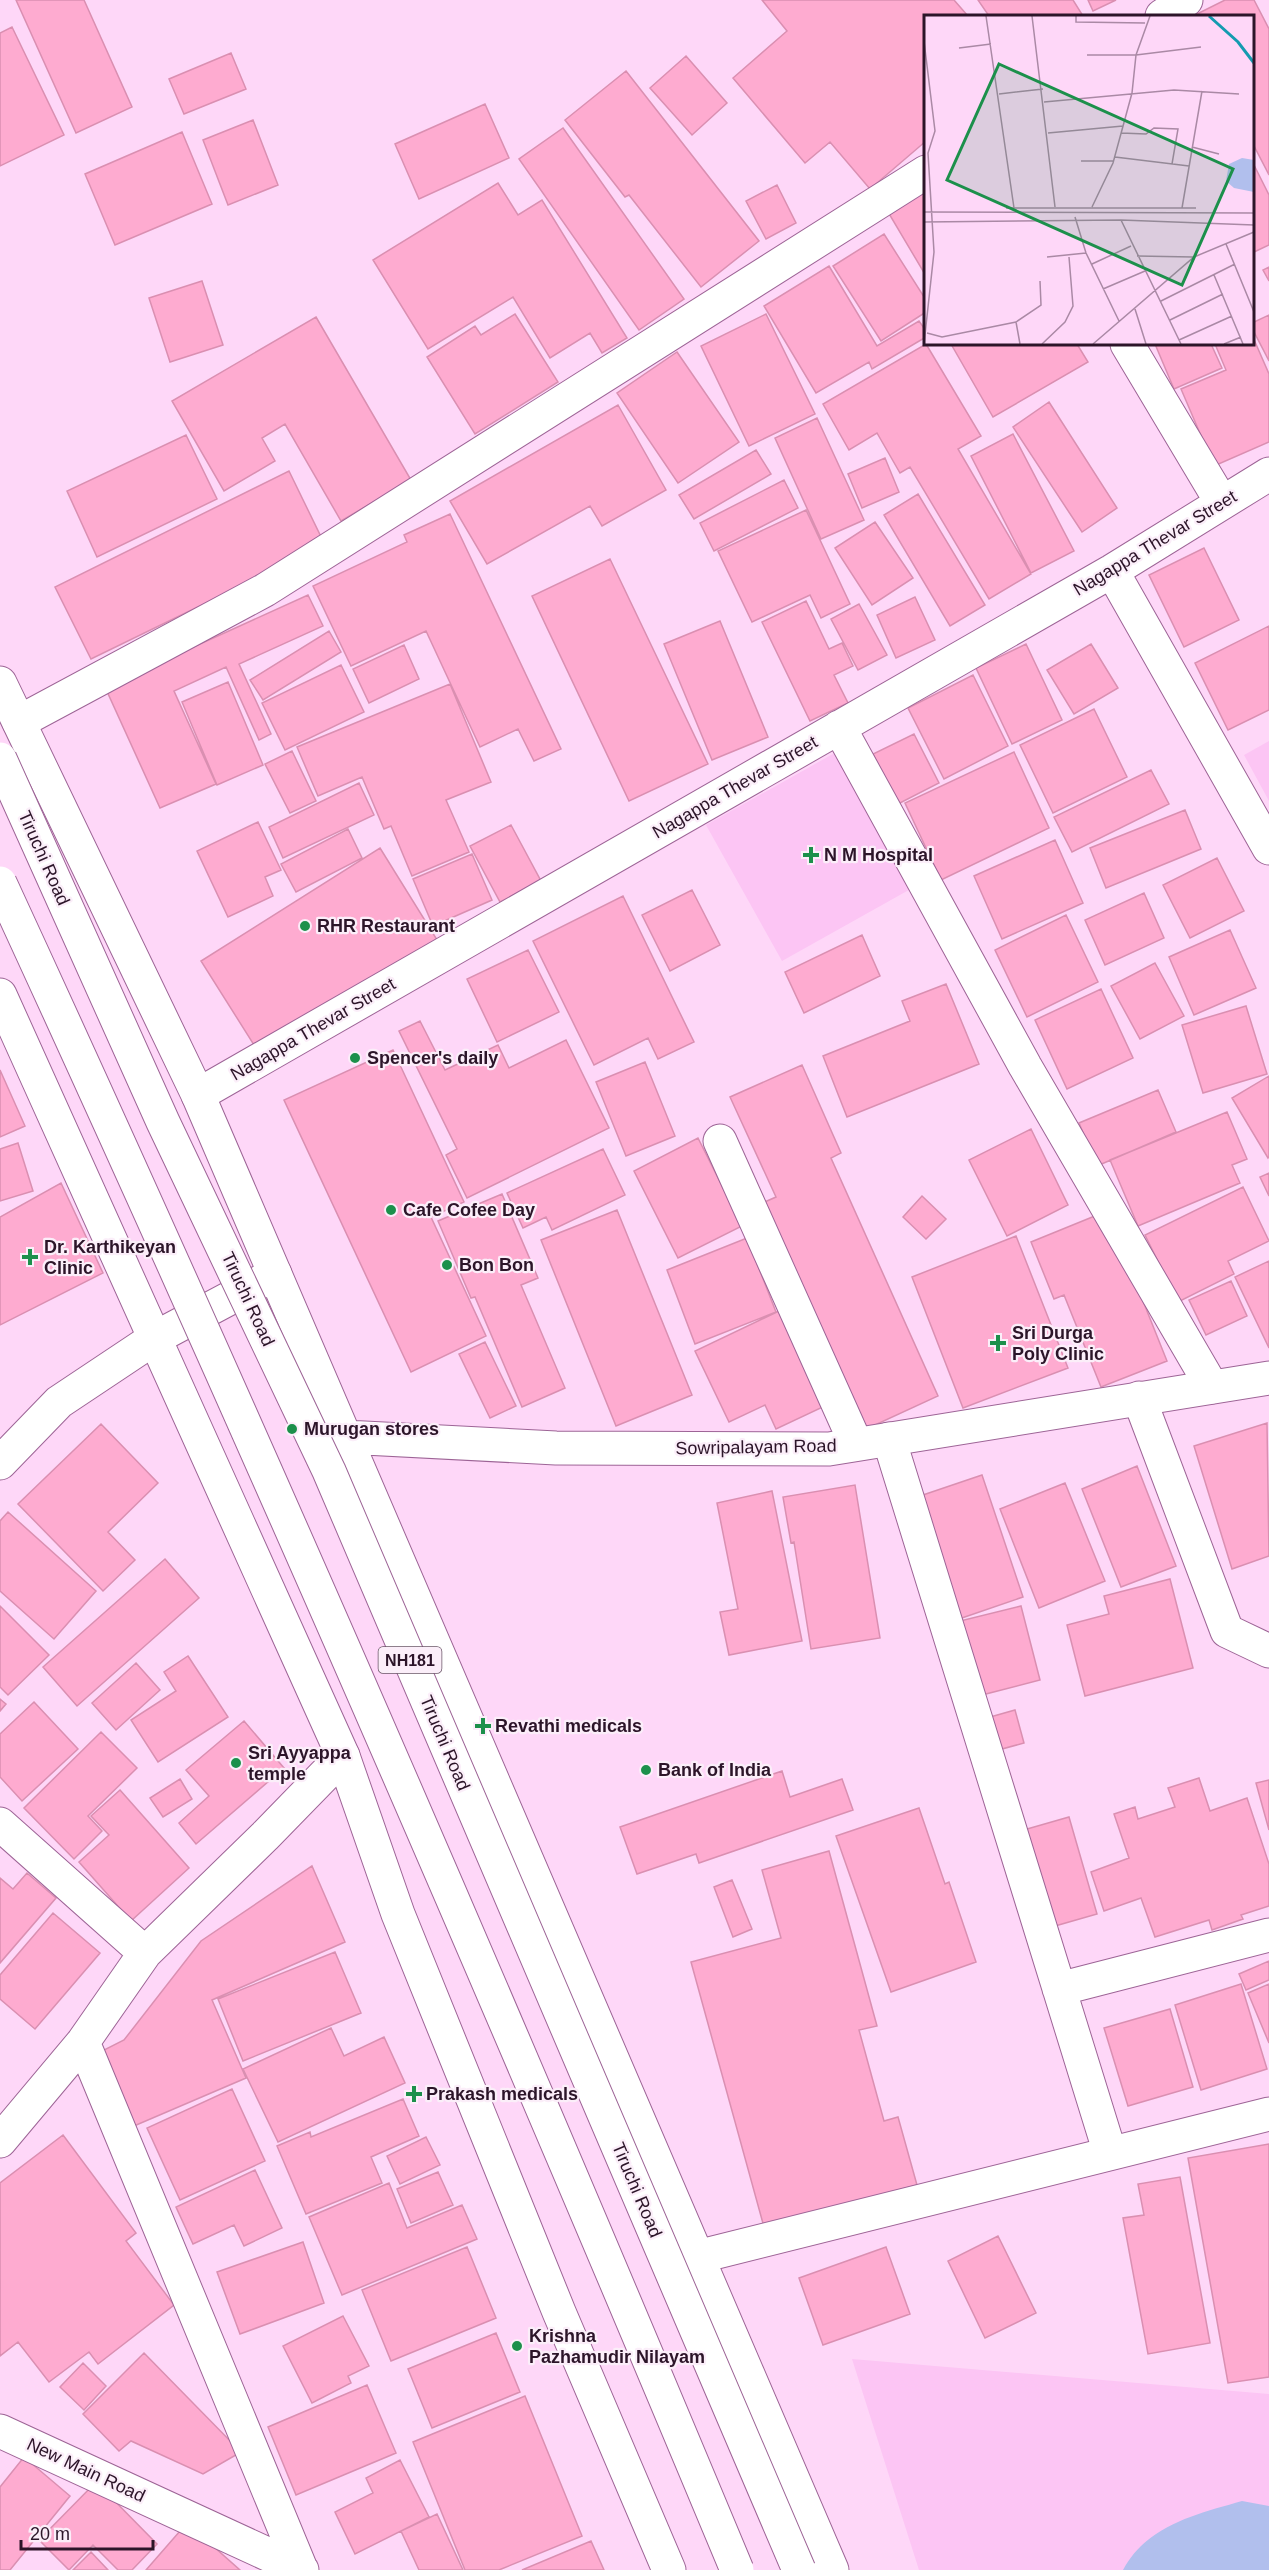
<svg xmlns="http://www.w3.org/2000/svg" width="1269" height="2570" font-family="Arial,sans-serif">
<rect width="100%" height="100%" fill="#fed7f8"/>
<path fill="#fcc5f4" d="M 1269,741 L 1269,801 L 1244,755 Z
M 840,750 L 916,886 L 782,961 L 706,825 Z
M 852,2359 L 1269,2394 L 1269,2570 L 919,2570 Z"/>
<path fill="#b1bfed" d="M 1242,2501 L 1269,2506 L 1269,2570 L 1123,2570 C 1147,2525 1197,2514 1242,2501 Z"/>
<path fill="#feabd0" stroke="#da8fb1" stroke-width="1.5" d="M 16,0 L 84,0 L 132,107 L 76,133 Z
M 762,0 L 954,0 L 968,16 L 926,16 L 926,141 L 870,189 L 830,142 L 805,163 L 733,78 L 787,31 Z
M 978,0 L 1073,0 L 1083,16 L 989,16 Z
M 1088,0 L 1116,0 L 1093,11 Z
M 1225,0 L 1254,0 L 1269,29 L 1269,175 L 1252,142 L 1252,16 L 1193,16 Z
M 12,27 L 64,135 L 0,166 L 0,33 Z
M 231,53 L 246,89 L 184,114 L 169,79 Z
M 686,56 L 727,103 L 692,135 L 650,88 Z
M 626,71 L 759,241 L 701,287 L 629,195 L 625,197 L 565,120 Z
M 485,104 L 509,158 L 419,199 L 395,144 Z
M 253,120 L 278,185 L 228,205 L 203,140 Z
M 563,128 L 684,299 L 639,330 L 519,159 Z
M 182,132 L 212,204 L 115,245 L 85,174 Z
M 1252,161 L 1269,195 L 1269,245 L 1252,253 Z
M 498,183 L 518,215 L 542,200 L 627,338 L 602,353 L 590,333 L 550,358 L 513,297 L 428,349 L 373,260 Z
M 777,185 L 796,223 L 766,239 L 746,201 Z
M 926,190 L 926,276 L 888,212 Z
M 884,234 L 926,300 L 926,312 L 881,341 L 833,266 Z
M 829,266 L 877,346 L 919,321 L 926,331 L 926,337 L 872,369 L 869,362 L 816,393 L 764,306 Z
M 1269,267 L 1269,281 L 1263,270 Z
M 202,281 L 223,345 L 170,362 L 149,298 Z
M 515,314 L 558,382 L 475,434 L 427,357 L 475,326 L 481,335 Z
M 766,314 L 815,414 L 749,446 L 701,346 Z
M 1269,315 L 1269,361 L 1252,328 L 1252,323 Z
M 316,317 L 411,480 L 341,521 L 285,424 L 262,438 L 275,461 L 224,491 L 172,401 Z
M 1252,335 L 1269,374 L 1269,442 L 1214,466 L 1181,389 L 1226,370 L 1215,344 L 1252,344 Z
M 926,344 L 981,436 L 958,449 L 1031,574 L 989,599 L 910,467 L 900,473 L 877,433 L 849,450 L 823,404 Z
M 951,344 L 1077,344 L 1088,362 L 993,417 Z
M 1155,344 L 1211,344 L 1222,368 L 1174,389 Z
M 677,352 L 739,442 L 678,483 L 617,393 Z
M 1049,402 L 1117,508 L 1082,532 L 1013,427 Z
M 618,405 L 666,490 L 602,526 L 590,506 L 487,564 L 450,501 Z
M 817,418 L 864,520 L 821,539 L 775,438 Z
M 1013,434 L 1074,551 L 1031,573 L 971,456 Z
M 186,435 L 217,499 L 97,557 L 67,491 Z
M 756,450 L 771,474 L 694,519 L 679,495 Z
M 885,458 L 899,492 L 862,508 L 848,474 Z
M 289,471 L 325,545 L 91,659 L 55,587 Z
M 784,480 L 798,508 L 714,551 L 700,523 Z
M 918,494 L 985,605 L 950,626 L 884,515 Z
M 806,510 L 850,604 L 821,618 L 810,595 L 752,622 L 718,551 Z
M 450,514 L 561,749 L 534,761 L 518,729 L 480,747 L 426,631 L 351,666 L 313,586 L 407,542 L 404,535 Z
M 875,522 L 913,578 L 872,605 L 835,548 Z
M 1204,548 L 1239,620 L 1184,647 L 1149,575 Z
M 610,559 L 708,764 L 629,801 L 532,596 Z
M 308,595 L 323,626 L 239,664 L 271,734 L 259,740 L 226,667 L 174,691 L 216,784 L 160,808 L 105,687 Z
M 915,597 L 935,640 L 896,658 L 877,615 Z
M 806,601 L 829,649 L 842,643 L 853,666 L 834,675 L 848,703 L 810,721 L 762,622 Z
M 859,604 L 887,655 L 858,670 L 831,619 Z
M 720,621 L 768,737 L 712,760 L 664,644 Z
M 1269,626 L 1269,710 L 1228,730 L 1195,663 Z
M 329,631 L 341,652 L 263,700 L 250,680 Z
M 1026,644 L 1062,720 L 1012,744 L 976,668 Z
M 1091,644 L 1118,688 L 1074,714 L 1047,670 Z
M 404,645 L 419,679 L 369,703 L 353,669 Z
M 341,665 L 364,712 L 285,750 L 262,703 Z
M 973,675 L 1008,746 L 944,779 L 908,708 Z
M 228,682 L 263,765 L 217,785 L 182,702 Z
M 450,684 L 491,782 L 446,800 L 469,852 L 412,876 L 391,826 L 384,829 L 362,777 L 318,796 L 297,747 Z
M 1094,709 L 1127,777 L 1053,813 L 1020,745 Z
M 914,734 L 939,783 L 898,804 L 873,754 Z
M 292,751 L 316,801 L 290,813 L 265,764 Z
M 1014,752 L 1049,828 L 941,880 L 905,803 Z
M 1151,770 L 1169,804 L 1072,852 L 1054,817 Z
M 359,783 L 374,815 L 283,858 L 269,827 Z
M 1185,810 L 1201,849 L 1106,888 L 1090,848 Z
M 258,822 L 281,870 L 265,877 L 273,896 L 228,917 L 197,851 Z
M 511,825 L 541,881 L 500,902 L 470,846 Z
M 348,829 L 362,858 L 296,892 L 281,864 Z
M 1055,840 L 1083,903 L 1002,939 L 974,876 Z
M 380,848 L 439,943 L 261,1056 L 201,961 Z
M 472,854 L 492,900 L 433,926 L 413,879 Z
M 1217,858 L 1244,911 L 1190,938 L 1163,885 Z
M 692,890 L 720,945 L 670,971 L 642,915 Z
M 1144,893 L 1164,938 L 1105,965 L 1085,920 Z
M 623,896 L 694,1042 L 658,1059 L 648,1038 L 594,1065 L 533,941 Z
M 1066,915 L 1098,982 L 1027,1017 L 995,950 Z
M 1230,930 L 1256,988 L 1194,1015 L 1169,957 Z
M 862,935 L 880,976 L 804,1013 L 785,972 Z
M 528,950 L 559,1012 L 497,1042 L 467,979 Z
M 1155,963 L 1184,1016 L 1140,1039 L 1111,986 Z
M 946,984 L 979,1064 L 847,1117 L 823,1056 L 910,1021 L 902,1001 Z
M 1101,989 L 1133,1058 L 1067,1089 L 1035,1020 Z
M 1246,1006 L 1267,1074 L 1203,1093 L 1182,1025 Z
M 420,1021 L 445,1070 L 498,1045 L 509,1068 L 566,1040 L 609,1128 L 467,1198 L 446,1155 L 457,1149 L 399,1031 Z
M 393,1050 L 464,1202 L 431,1217 L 486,1336 L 411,1372 L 284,1100 Z
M 645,1062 L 675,1136 L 626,1156 L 596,1082 Z
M 802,1065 L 841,1153 L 831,1158 L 938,1396 L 862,1431 L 760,1204 L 776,1197 L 730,1097 Z
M 0,1070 L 25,1126 L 0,1137 Z
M 1269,1076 L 1269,1157 L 1268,1158 L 1232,1098 Z
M 1158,1090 L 1176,1132 L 1097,1166 L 1079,1123 Z
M 1227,1112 L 1247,1159 L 1232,1165 L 1240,1183 L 1138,1226 L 1110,1160 Z
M 1031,1129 L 1068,1205 L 1007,1236 L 969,1160 Z
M 698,1138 L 742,1226 L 678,1258 L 634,1171 Z
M 18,1143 L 33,1191 L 0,1201 L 0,1149 Z
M 603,1149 L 625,1195 L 552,1230 L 546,1217 L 523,1228 L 507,1193 Z
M 1269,1173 L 1269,1196 L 1260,1177 Z
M 61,1183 L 103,1273 L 0,1325 L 0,1217 Z
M 1243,1187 L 1269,1241 L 1228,1261 L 1234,1274 L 1178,1302 L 1145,1235 Z
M 502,1194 L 538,1278 L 521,1285 L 565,1388 L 522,1407 L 475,1297 L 471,1298 L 438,1221 Z
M 922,1196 L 946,1219 L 926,1239 L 903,1217 Z
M 617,1210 L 692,1395 L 616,1426 L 541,1240 Z
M 1107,1211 L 1167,1361 L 1101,1387 L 1064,1295 L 1054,1299 L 1031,1242 Z
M 1016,1236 L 1068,1368 L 963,1408 L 912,1277 Z
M 747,1238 L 776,1312 L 695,1344 L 667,1270 Z
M 1269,1261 L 1269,1348 L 1235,1277 Z
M 1231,1281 L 1247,1316 L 1206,1335 L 1189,1300 Z
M 779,1311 L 825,1406 L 776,1429 L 765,1405 L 729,1422 L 695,1351 Z
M 485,1342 L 516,1406 L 490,1418 L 459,1354 Z
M 1267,1423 L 1269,1556 L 1232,1569 L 1194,1446 Z
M 101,1424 L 158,1483 L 108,1532 L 135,1560 L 103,1591 L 18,1504 Z
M 1137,1466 L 1176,1566 L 1121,1587 L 1082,1489 Z
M 982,1475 L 1023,1597 L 956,1620 L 914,1498 Z
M 1065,1483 L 1105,1581 L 1039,1608 L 1000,1509 Z
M 855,1485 L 880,1638 L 811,1649 L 794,1542 L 791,1543 L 783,1497 Z
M 772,1491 L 802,1641 L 729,1655 L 720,1612 L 738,1609 L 717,1503 Z
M 8,1512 L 96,1591 L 54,1639 L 0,1591 L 0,1521 Z
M 165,1559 L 199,1598 L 77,1706 L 43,1667 Z
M 1170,1579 L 1193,1668 L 1085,1696 L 1067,1625 L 1109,1614 L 1104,1596 Z
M 0,1606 L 49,1655 L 8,1695 L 0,1687 Z
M 1021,1606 L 1040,1680 L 978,1696 L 960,1621 Z
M 188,1656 L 228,1717 L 158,1762 L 131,1720 L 176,1691 L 164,1672 Z
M 136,1663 L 160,1690 L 116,1730 L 92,1703 Z
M 0,1699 L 6,1704 L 0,1711 Z
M 34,1702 L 78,1749 L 22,1801 L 0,1777 L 0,1734 Z
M 1015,1710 L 1024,1743 L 991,1752 L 983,1719 Z
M 244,1721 L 284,1768 L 196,1844 L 179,1823 L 209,1796 L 186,1770 Z
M 101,1732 L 137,1768 L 88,1816 L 102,1831 L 74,1859 L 24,1808 Z
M 782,1771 L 790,1797 L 842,1779 L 853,1810 L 699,1863 L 696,1854 L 637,1874 L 620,1827 Z
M 1199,1778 L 1210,1811 L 1247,1798 L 1269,1864 L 1269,1906 L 1241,1915 L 1243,1919 L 1212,1930 L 1209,1920 L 1155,1937 L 1141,1898 L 1104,1911 L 1091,1872 L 1129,1858 L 1114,1814 L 1135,1807 L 1138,1819 L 1175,1807 L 1168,1788 Z
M 180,1779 L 192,1799 L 163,1817 L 150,1798 Z
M 1269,1780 L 1269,1830 L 1256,1783 Z
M 120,1790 L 189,1868 L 131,1921 L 79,1862 L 109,1835 L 91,1816 Z
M 919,1808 L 945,1884 L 949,1882 L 976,1962 L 891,1992 L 836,1836 Z
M 1069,1817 L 1097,1914 L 1048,1928 L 1020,1831 Z
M 829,1851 L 877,2026 L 859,2030 L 884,2121 L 898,2117 L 917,2185 L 764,2227 L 691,1962 L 781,1938 L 762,1870 Z
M 312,1866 L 345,1942 L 212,2000 L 246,2078 L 134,2126 L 102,2051 L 124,2040 L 201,1941 Z
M 27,1873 L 56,1898 L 0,1963 L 0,1878 L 13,1889 Z
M 732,1880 L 752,1929 L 733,1937 L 714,1887 Z
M 53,1913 L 100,1953 L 35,2029 L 0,1999 L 0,1975 Z
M 335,1952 L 361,2013 L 243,2061 L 218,1999 Z
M 1269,1961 L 1269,1980 L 1246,1990 L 1239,1974 Z
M 1241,1984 L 1267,2069 L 1201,2090 L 1175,2005 Z
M 1269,1984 L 1269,2043 L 1248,1993 Z
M 1170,2009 L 1193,2087 L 1128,2106 L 1104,2028 Z
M 331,2028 L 344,2056 L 384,2037 L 405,2083 L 278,2142 L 243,2069 Z
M 232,2089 L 265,2161 L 180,2200 L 147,2128 Z
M 403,2099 L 419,2136 L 371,2157 L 382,2183 L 306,2214 L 277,2146 L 310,2132 L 311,2137 Z
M 63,2135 L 136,2233 L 126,2241 L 174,2305 L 98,2364 L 89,2352 L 49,2382 L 18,2342 L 0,2356 L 0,2183 Z
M 426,2137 L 440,2165 L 400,2184 L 387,2156 Z
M 1269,2144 L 1269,2377 L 1228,2383 L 1188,2158 Z
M 255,2170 L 282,2228 L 244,2246 L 234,2225 L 193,2244 L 176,2207 Z
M 438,2172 L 453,2205 L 411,2223 L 397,2189 Z
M 1180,2177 L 1210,2343 L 1148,2354 L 1123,2218 L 1144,2215 L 1138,2184 Z
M 389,2183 L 407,2228 L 462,2205 L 477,2239 L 342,2295 L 309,2217 Z
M 998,2236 L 1036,2313 L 985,2338 L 948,2261 Z
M 303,2242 L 324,2303 L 240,2334 L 217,2272 Z
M 467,2247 L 496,2318 L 391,2361 L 362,2290 Z
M 886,2247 L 910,2314 L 823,2345 L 799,2278 Z
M 343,2316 L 369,2366 L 348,2376 L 351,2383 L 312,2403 L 283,2346 Z
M 496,2333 L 520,2392 L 432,2428 L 408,2369 Z
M 144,2353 L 241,2452 L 203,2474 L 131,2441 L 119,2451 L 83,2414 Z
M 83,2363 L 106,2386 L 84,2410 L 60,2387 Z
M 367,2385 L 396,2453 L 296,2495 L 268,2427 Z
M 525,2396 L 582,2536 L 499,2570 L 465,2570 L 413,2442 Z
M 24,2457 L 70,2496 L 10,2570 L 0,2570 L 0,2487 Z
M 400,2460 L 429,2517 L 355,2554 L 335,2512 L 373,2493 L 366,2478 Z
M 96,2482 L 157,2544 L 132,2570 L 118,2570 L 93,2545 L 69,2570 L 39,2540 Z
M 437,2514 L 463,2570 L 419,2570 L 401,2531 Z
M 187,2523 L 240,2570 L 146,2570 Z
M 591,2541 L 604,2570 L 522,2570 Z
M 91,2552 L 108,2570 L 73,2570 Z"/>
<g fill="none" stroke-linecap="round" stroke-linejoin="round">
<g stroke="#9d6496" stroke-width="35">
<path id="street" d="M 1162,16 L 1186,0
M 1127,344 L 1222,503
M 1112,571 L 1269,848
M 19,722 L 265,590 L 926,172
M 839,727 L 1025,1066 L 1212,1387
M 198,1095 L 1112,571 L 1269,474
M 720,1141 L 856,1444
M 1139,1398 L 1227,1631 L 1269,1651
M 889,1439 L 1110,2153
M 0,1463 L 59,1402 L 155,1338 L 275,1274
M 0,1824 L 145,1953
M 1059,1989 L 1269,1935
M 83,2042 L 301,2569
M 0,2141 L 83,2042 L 145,1953 L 265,1836 L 343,1756
M 697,2257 L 1269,2114
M 0,2431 L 302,2570"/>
</g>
<g stroke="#9d6496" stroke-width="35">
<path id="secondary" d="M 0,683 L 198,1095 L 832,2570
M 0,995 L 343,1756 L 398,1914 L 559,2312 L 669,2570
M 345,1437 L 556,1448 L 829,1449 L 1269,1378"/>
</g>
<use href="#street" stroke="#fff" stroke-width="33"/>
<use href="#secondary" stroke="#fff" stroke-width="33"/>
<g stroke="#9d6496" stroke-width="35" stroke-linecap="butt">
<path id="highway-bridge" d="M 0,759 L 163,1122 L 329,1471 L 799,2570
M 0,883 C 257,1440 501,2004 737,2570"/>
</g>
<use href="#highway-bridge" stroke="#fff" stroke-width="33"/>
</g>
<g fill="#1c904b" stroke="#fbeef9" stroke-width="2">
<path d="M808 846h6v6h6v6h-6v6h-6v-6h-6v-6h6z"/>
<circle cx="305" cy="926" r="6"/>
<circle cx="355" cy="1058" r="6"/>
<circle cx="391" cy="1210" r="6"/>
<path d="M27 1248h6v6h6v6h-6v6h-6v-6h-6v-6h6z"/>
<circle cx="447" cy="1265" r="6"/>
<path d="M995 1334h6v6h6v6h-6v6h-6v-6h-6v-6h6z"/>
<circle cx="292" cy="1429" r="6"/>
<path d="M480 1717h6v6h6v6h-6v6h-6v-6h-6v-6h6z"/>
<circle cx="236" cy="1763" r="6"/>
<circle cx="646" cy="1770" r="6"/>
<path d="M411 2085h6v6h6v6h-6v6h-6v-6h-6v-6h6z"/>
<circle cx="517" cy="2346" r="6"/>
</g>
<g text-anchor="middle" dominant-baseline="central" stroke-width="4.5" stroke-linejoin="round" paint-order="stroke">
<rect fill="#fbeef9" stroke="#6a5667" stroke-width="1.5" x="378.5" y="1647" width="63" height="26" rx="4.5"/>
<g font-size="16" font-weight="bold" fill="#2c1529">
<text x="410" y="1660">NH181</text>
</g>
<g font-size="18" fill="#2c1529" stroke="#fbeef9">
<text transform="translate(1155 543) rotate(-31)">Nagappa Thevar Street</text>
<text transform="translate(735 787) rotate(-30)">Nagappa Thevar Street</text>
<text transform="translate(44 858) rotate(66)">Tiruchi Road</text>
<text transform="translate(313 1029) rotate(-30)">Nagappa Thevar Street</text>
<text transform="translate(248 1299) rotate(65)">Tiruchi Road</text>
<text transform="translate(756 1447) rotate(-1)">Sowripalayam Road</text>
<text transform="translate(445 1743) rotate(67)">Tiruchi Road</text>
<text transform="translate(637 2190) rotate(67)">Tiruchi Road</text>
<text transform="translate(86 2470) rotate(25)">New Main Road</text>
</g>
<g font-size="18" font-weight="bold" fill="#2c1529" stroke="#fbeef9" text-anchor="start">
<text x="824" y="855">N M Hospital</text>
<text x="317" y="926">RHR Restaurant</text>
<text x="367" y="1058">Spencer's daily</text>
<text x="403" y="1210">Cafe Cofee Day</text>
<text x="44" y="1247">Dr. Karthikeyan<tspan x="44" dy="21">Clinic</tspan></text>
<text x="459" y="1265">Bon Bon</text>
<text x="1012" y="1333">Sri Durga<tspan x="1012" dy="21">Poly Clinic</tspan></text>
<text x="304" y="1429">Murugan stores</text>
<text x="495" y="1726">Revathi medicals</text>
<text x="248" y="1753">Sri Ayyappa<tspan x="248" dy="21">temple</tspan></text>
<text x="658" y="1770">Bank of India</text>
<text x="426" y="2094">Prakash medicals</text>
<text x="529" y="2336">Krishna<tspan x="529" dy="21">Pazhamudir Nilayam</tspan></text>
</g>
</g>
<g transform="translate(924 15)">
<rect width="330" height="330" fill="#fed7f8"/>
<path d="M 318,143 L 330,145 L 330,177 L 310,173 L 302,166 L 305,149 Z" fill="#b1bfed"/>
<path fill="none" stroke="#149bb0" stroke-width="3" d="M 285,1 L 314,27 L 330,48"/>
<path fill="none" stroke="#aa89a5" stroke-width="1.5" d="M 62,1 L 90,193M 108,1 L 131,192M 152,1 L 152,7 L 221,8M 0,26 L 11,116 L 4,138 L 10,237 L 0,329M 35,33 L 67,29M 163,40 L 212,40 L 277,32M 75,79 L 119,74M 120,87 L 250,75 L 315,79M 124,118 L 199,111M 197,118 L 222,119 L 230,113 L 254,114 L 248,149M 268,132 L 295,139M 191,142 L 265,151M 157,146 L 190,146M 168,192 L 189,148 L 208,78 L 212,40 L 226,1M 82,193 L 272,193M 258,193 L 278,76M 0,197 L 330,198M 151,202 L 162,238 L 195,306M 197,205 L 257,329M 0,207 L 197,205 L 330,210M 302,229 L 330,297M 213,241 L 269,242M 123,242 L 162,238M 168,249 L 207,231M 290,260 L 319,329M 179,274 L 221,256M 237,286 L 311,249M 211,294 L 222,329M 246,305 L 299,279M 92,307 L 96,329M 3,318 L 18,322 L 92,307 L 117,290 L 116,266M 255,325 L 308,301M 118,329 L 141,307 L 149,291 L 145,242M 169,329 L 270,242 L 330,217M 300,329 L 317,322"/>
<path fill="#1c904b" fill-opacity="0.15" stroke="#1c904b" stroke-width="3" d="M 75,49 L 309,154 L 258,270 L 23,165 Z"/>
<rect width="330" height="330" fill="none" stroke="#2c1529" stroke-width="3"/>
</g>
<path d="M21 2540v9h132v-9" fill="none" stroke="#2c1529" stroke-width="3"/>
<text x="30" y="2540" font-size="18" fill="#2c1529" stroke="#fbeef9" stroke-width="4.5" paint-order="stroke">20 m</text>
</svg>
